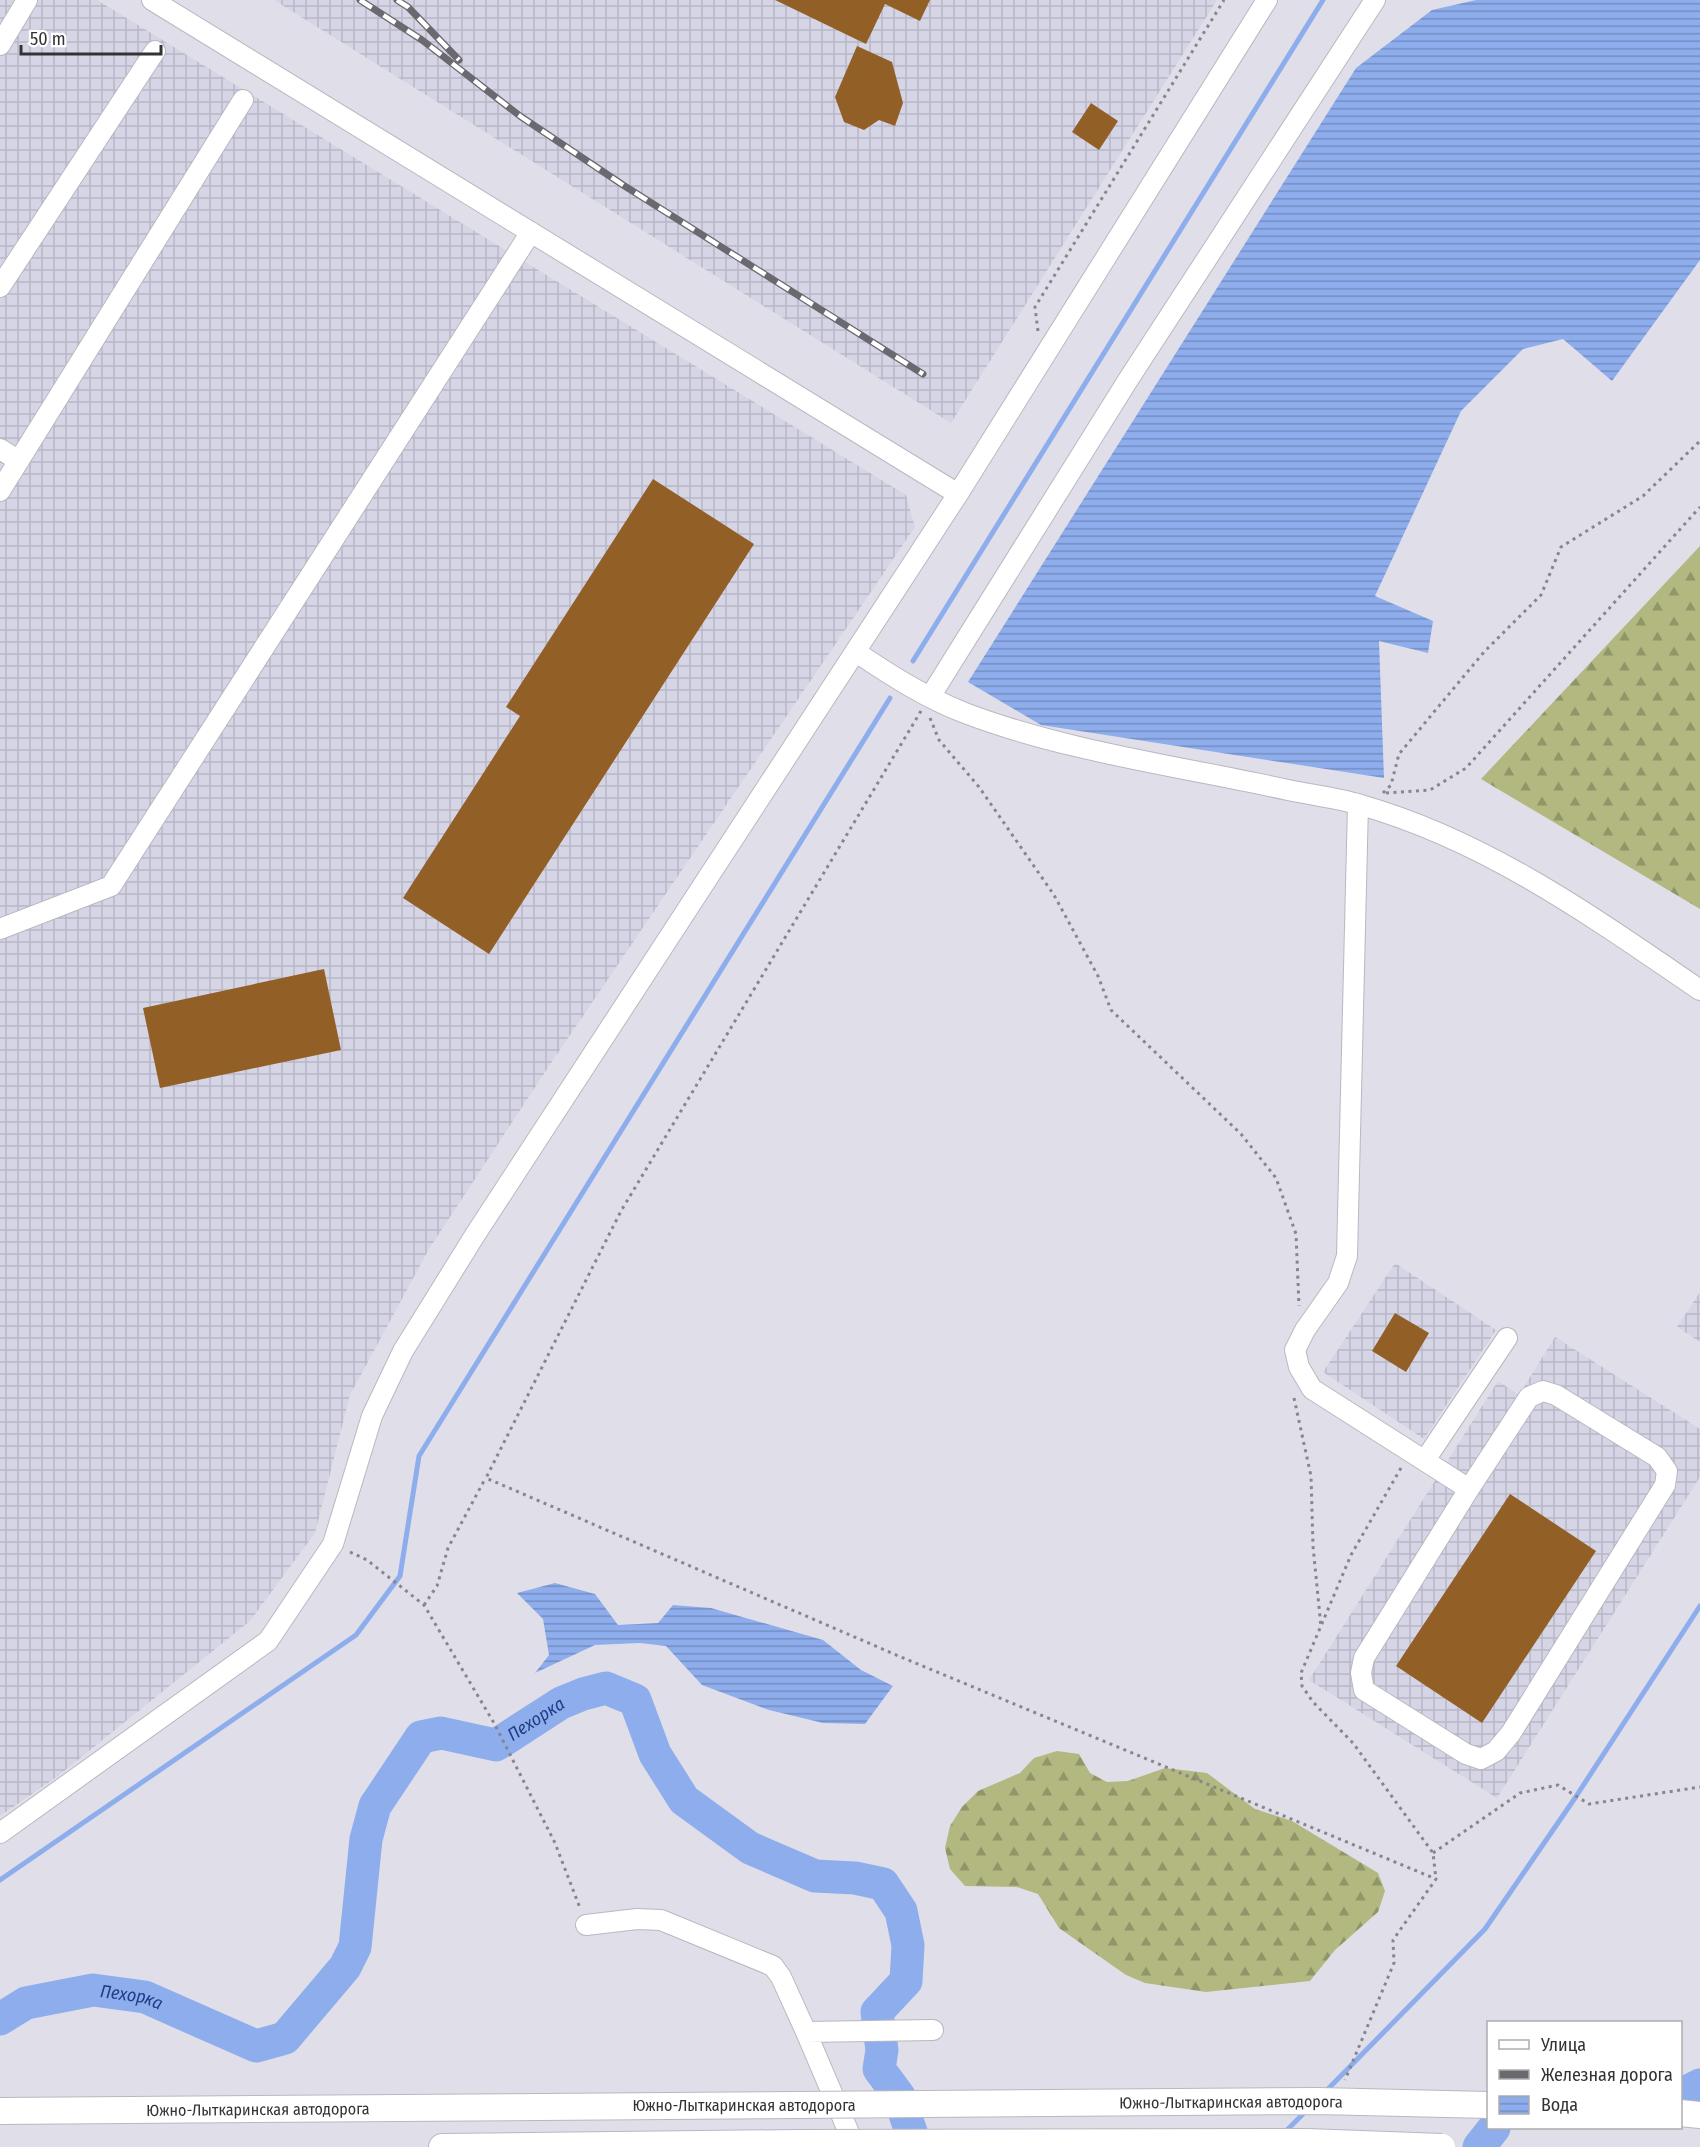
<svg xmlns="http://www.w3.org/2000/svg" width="1700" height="2147" font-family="'Fira Sans Condensed',sans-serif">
<defs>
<pattern id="industrial-grid" width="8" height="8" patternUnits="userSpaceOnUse" patternTransform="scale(1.5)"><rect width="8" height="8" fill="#d6d5e6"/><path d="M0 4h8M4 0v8" fill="none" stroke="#b8b7c6"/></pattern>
<pattern id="forest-firs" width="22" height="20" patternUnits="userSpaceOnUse" patternTransform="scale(1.5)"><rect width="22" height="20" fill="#b2b87f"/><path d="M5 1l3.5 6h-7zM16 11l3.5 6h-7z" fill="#919669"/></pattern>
<pattern id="water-rules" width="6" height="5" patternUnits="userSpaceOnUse" patternTransform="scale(1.5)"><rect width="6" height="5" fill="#8eadec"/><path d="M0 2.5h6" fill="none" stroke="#758dc0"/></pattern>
</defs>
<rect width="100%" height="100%" fill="#e0dfe9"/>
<path fill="url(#industrial-grid)" d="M 0,0 L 97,0 L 906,495 L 915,527 L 549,1066 L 429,1249 L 350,1395 L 315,1533 L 250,1621 L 58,1776 L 0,1816 Z
M 274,0 L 1217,0 L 951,423 Z
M 1395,1263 L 1496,1330 L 1424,1439 L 1323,1372 Z
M 1700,1292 L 1700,1342 L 1677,1327 Z
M 1555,1337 L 1700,1429 L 1700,1477 L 1497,1798 L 1309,1680 L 1498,1381 L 1519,1395 Z"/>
<path fill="url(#forest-firs)" d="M 1700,546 L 1700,909 L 1481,779 Z
M 1057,1751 L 1079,1754 L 1090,1773 L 1107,1782 L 1128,1781 L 1165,1768 L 1207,1773 L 1255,1809 L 1292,1821 L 1378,1873 L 1385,1891 L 1378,1912 L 1335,1950 L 1310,1981 L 1206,1992 L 1145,1983 L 1126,1975 L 1059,1928 L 1038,1894 L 1017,1887 L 965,1886 L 950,1869 L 945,1848 L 950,1826 L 962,1807 L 978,1791 L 1020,1773 L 1034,1758 Z"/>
<path fill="url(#water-rules)" d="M 1476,0 L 1700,0 L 1700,260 L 1612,381 L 1563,339 L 1523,349 L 1461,411 L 1375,596 L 1433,621 L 1428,653 L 1379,641 L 1384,778 L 1041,725 L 968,682 L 1356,68 L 1432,10 Z
M 555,1583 L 595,1594 L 618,1625 L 658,1623 L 673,1605 L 711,1608 L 823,1640 L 861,1670 L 893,1686 L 865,1724 L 823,1723 L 769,1710 L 702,1685 L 666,1646 L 640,1643 L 595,1645 L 535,1673 L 549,1655 L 543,1619 L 517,1593 Z"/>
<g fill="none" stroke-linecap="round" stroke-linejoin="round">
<path stroke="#8eadec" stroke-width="5" d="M 913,661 L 1323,0
M 0,1880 L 356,1635 L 400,1576 L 419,1456 L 890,698
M 1325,2092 L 1485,1929 L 1575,1798 L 1700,1606
M 1285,2132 L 1308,2109"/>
<g stroke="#8eadec" stroke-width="33">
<path id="s1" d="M 0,2019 L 26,2003 L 93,1990 L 145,1997 L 256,2046 L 285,2038 L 345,1967 L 355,1947 L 366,1839 L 375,1806 L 421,1737 L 441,1733 L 496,1745 L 561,1703 L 583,1694 L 606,1688 L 635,1700 L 655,1754 L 684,1800 L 750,1848 L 815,1876 L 855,1878 L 883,1884 L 901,1911 L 908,1945 L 906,1981 L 877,2012 L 882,2050 L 879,2069 L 899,2096 L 916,2147"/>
<path d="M 1680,2095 L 1700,2085"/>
<path d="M 1479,2147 L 1494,2128"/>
</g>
</g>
<path fill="#926027" d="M 775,0 L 930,0 L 920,21 L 885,4 L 866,44 Z
M 857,46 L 892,62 L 903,103 L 895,126 L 879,120 L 864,130 L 844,122 L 835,97 Z
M 1091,103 L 1118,121 L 1099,150 L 1072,132 Z
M 653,479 L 754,544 L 489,954 L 403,898 L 520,716 L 506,707 Z
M 324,969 L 341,1050 L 160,1088 L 143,1008 Z
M 1395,1313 L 1429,1333 L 1406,1372 L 1372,1351 Z
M 1510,1494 L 1596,1551 L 1482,1723 L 1396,1666 Z"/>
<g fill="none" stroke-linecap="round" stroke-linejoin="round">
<g stroke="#b8b8c1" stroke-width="22">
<path id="minor" d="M 152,0 L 958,494
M 0,45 L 27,0
M 0,287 L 155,51
M 0,449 L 19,461
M 0,491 L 243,100
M 856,652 C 890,675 926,698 965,713 C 1064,751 1184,767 1288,790 C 1312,795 1337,798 1361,805 C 1487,841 1593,917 1700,990
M 930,697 L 1128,380 L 1375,0
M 1358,804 L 1347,1256 L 1338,1283 L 1305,1330 L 1295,1350 L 1299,1367 L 1312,1389 L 1469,1489 L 1364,1658 L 1361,1673 L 1364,1690 L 1466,1754 L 1481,1759 L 1496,1751 L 1511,1733 L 1665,1485 L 1667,1471 L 1657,1457 L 1556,1395 L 1543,1391 L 1529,1397 L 1469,1489
M 0,929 L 111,886 L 531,232
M 1425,1460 L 1507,1338
M 0,1833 L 268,1641 L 333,1544 L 372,1416 L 403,1351 L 475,1235 L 958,494 L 1267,0
M 586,1925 L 637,1919 L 661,1920 L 773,1966 L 781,1977 L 806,2032 L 855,2147
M 806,2032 L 933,2030"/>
</g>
<g stroke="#b8b8c1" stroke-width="28">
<g id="major">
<path id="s2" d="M 0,2111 L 796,2105"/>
<path d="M 1680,2113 L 1700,2115"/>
<path d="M 442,2147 L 797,2143"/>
</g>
</g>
<path stroke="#86868c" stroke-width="3" stroke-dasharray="3 4.5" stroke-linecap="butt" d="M 1038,331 L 1035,307 L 1224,0
M 921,711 L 621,1211 L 486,1478 L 901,1657 L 1436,1879 L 1393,1940 L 1394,1963 L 1345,2080
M 930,718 L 939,740 L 979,787 L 1054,895 L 1098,976 L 1111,1010 L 1241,1134 L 1276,1178 L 1296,1234 L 1299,1306
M 1383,793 L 1391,785 L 1399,754 L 1484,652 L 1541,595 L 1561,547 L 1643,496 L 1700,441
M 1386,793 L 1430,790 L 1466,768 L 1700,507
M 1294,1398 L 1311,1476 L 1313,1546 L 1321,1627
M 1401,1468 L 1351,1555 L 1301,1673 L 1302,1686 L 1313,1702 L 1353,1743 L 1433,1853 L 1436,1879
M 350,1552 L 367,1560 L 424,1605 L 494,1723 L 555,1843 L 580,1908
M 424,1605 L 437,1586 L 448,1548 L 485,1479
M 1433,1853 L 1520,1793 L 1558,1785 L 1589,1804 L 1700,1787"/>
<use href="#minor" stroke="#fff" stroke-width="20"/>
<use href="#major" stroke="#fff" stroke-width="26"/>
<g stroke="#6a696f" stroke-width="7">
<path id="rail" d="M 360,0 L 422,40 L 520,116 L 623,185 L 923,374
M 397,0 L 408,7 L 459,60"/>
</g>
<use href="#rail" stroke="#fff" stroke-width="4.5" stroke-dasharray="14" stroke-linecap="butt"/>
<g stroke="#b8b8c1" stroke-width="28" stroke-linecap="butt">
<g id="major-bridge">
<path id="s3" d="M 796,2105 L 1318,2101 L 1488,2105"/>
<path d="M 797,2143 L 1307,2142 L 1442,2147"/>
</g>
</g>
<use href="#major-bridge" stroke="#fff" stroke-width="26"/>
</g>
<g text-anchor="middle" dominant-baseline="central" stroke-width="6" stroke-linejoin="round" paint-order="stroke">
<g font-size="16" fill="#333336" stroke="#fff">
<text stroke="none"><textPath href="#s3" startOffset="435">Южно-Лыткаринская автодорога</textPath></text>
<text x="744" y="2105">Южно-Лыткаринская автодорога</text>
<text stroke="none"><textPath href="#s2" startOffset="258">Южно-Лыткаринская автодорога</textPath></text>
</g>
<g font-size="18" font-style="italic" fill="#1e3e86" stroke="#fff">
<text stroke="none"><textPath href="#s1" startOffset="768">Пехорка</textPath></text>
<text stroke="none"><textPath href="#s1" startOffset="138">Пехорка</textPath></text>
</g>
</g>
<rect x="1487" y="2021" width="195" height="108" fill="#ffffff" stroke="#adadaf" stroke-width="1.5"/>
<rect x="1499" y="2040" width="30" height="9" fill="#ffffff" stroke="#adadaf" stroke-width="1.5"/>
<text x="1541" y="2051" font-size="18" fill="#333336">Улица</text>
<rect x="1499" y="2070" width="30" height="9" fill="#6a696f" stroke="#adadaf" stroke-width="1.5"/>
<text x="1541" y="2081" font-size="18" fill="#333336">Железная дорога</text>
<rect x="1499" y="2096" width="30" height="18" fill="url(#water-rules)" stroke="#adadaf" stroke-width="1.5"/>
<text x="1541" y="2111" font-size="18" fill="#333336">Вода</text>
<path d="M21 45v9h140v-9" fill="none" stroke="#333336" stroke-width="3"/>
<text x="30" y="45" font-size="18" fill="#333336" stroke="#ffffff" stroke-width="4.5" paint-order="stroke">50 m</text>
</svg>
